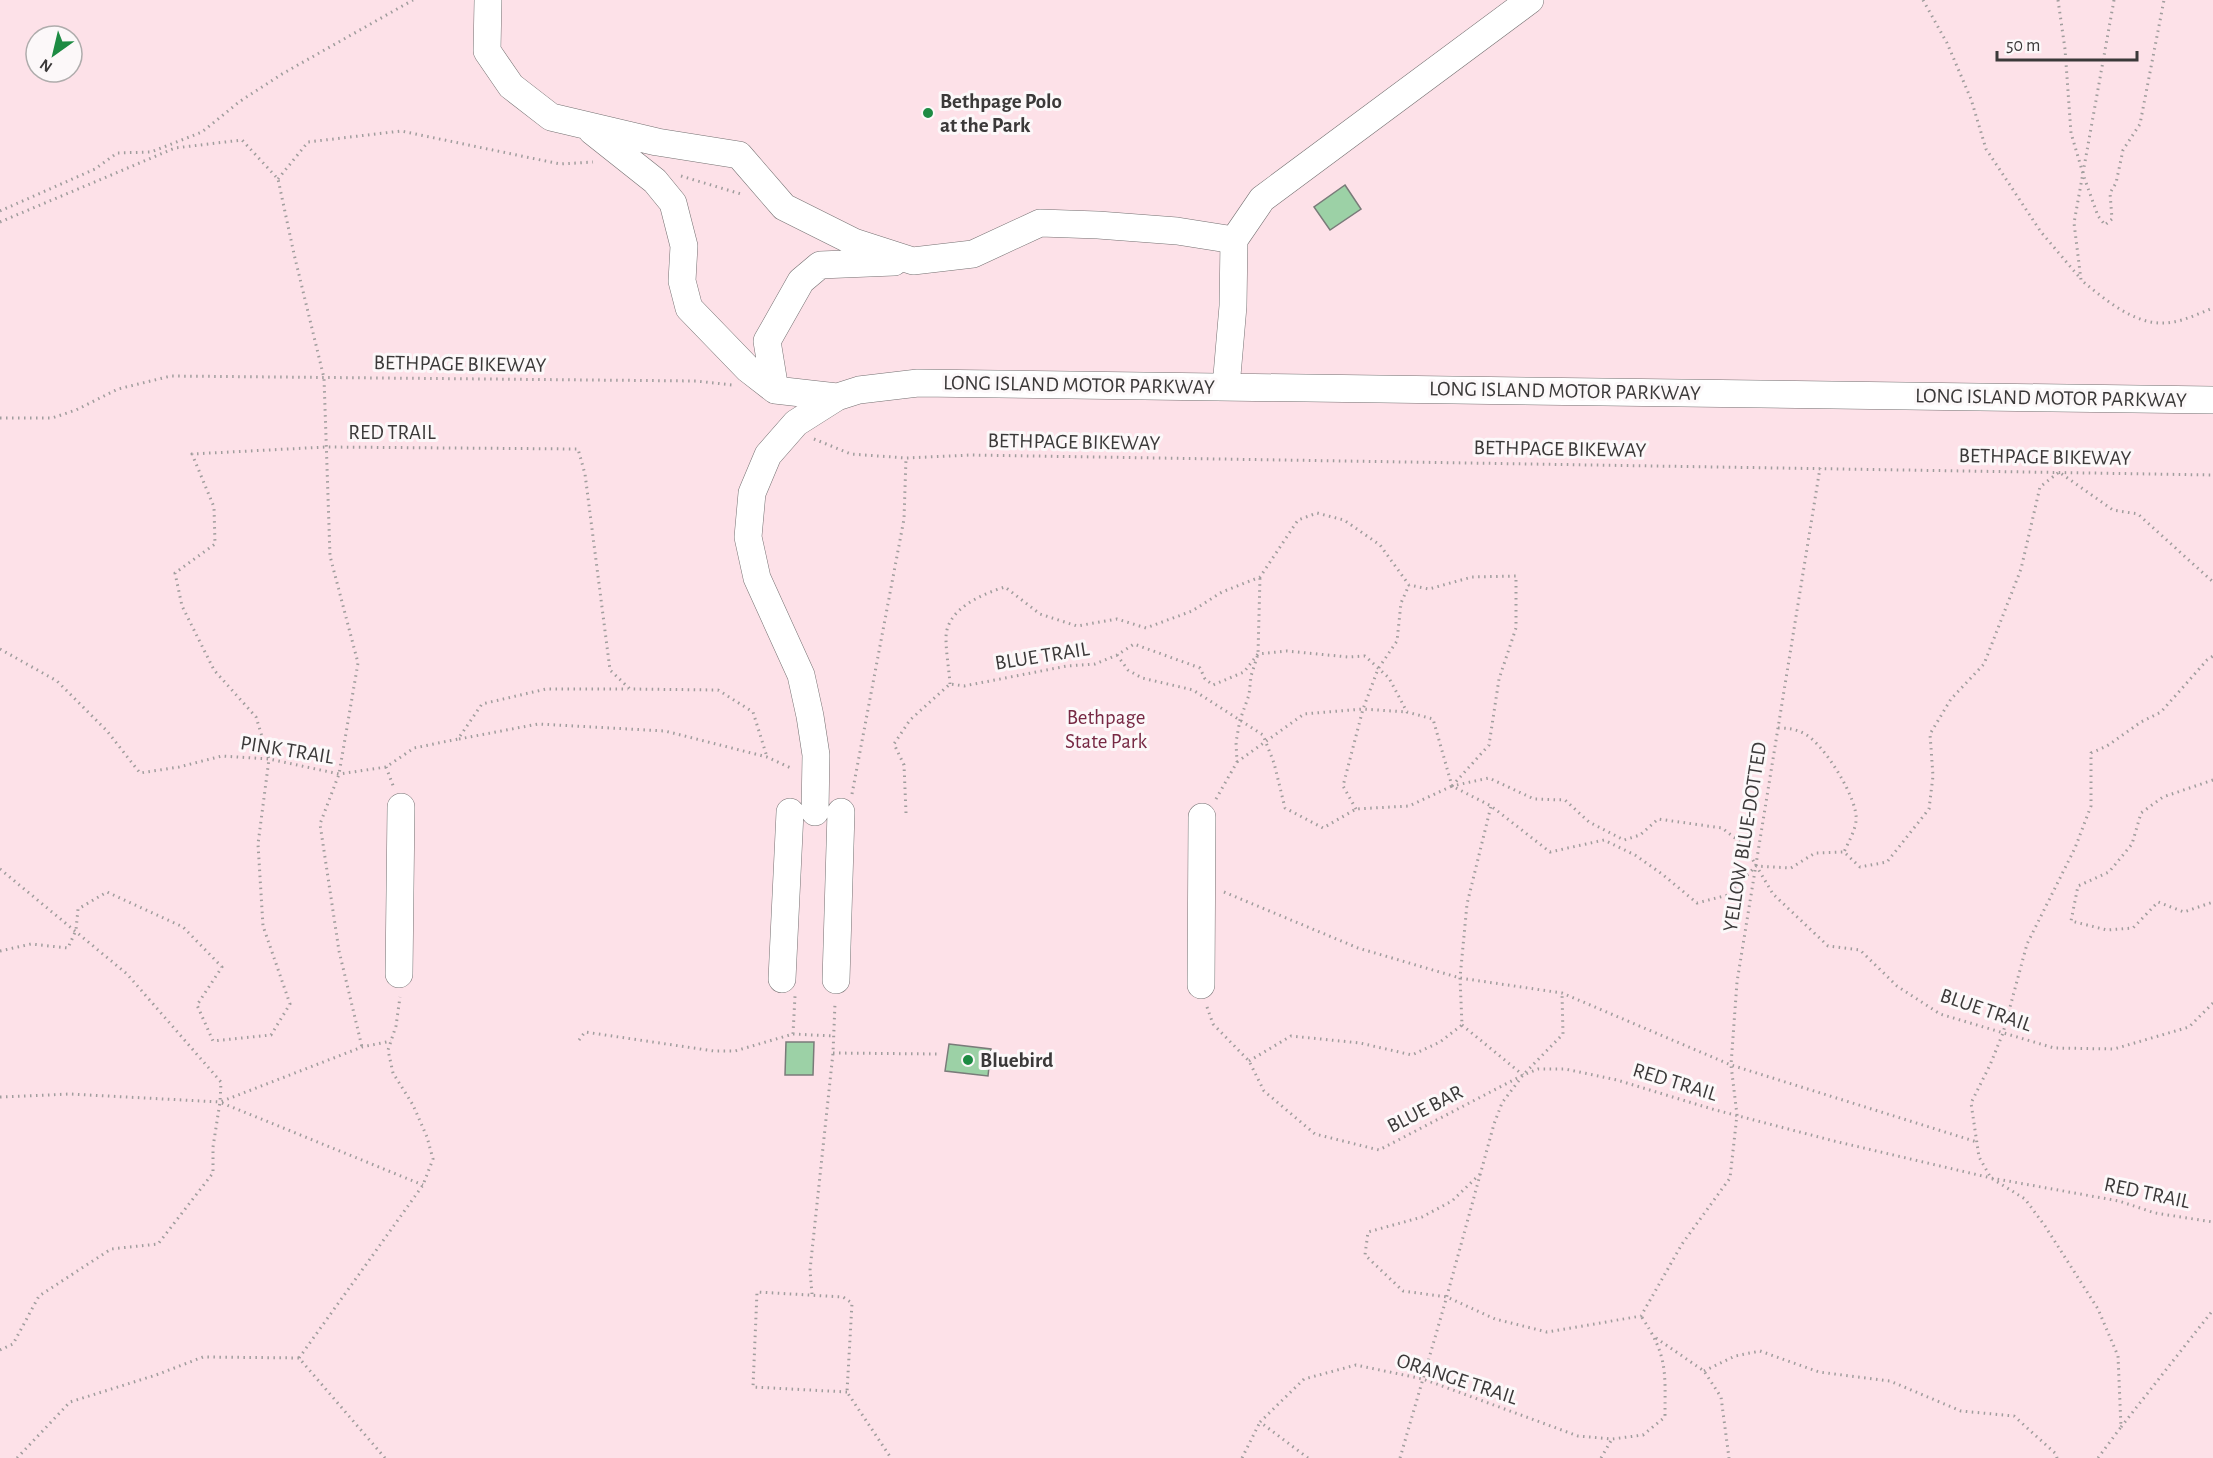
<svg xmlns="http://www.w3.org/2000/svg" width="2213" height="1458" font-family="'Alegreya Sans',sans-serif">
<rect width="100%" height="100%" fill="#fcf8f9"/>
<path fill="#fde1e8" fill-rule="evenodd" d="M 0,0 L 2213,0 L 2213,1458 L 0,1458 ZM 36,36 L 72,36 L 72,72 L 36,72 Z"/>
<path fill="#9cd1a6" stroke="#797b79" stroke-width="1.5" d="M 1345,185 L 1361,209 L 1330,230 L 1314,207 Z
M 786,1042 L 814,1042 L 813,1075 L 785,1075 Z
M 949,1044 L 991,1049 L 988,1076 L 945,1071 Z"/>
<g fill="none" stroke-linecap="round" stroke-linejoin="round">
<g stroke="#747071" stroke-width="28">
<path id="minor" d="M 488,0 L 487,51 L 511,86 L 551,117 L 657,142 L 739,155 L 784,207 L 854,242 L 913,261 L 973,254 L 1040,223 L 1098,225 L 1177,231 L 1234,240
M 592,131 L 655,181 L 673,203 L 684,246 L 682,281 L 689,308 L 748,369 L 775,390
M 1226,387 L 1233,306 L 1234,240 L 1262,199 L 1530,0
M 837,397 L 775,390 L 767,341 L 801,281 L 820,265 L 894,262
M 815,812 L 816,755 L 810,716 L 801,675 L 757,578 L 748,537 L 752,493 L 768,455 L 796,423 L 837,397 L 859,390 L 918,383 L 2213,400
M 399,974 L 401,807
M 782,979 L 790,812
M 836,980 L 841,812
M 1201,985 L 1202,817"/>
</g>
<path stroke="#a09d9d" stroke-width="3" stroke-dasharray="1.5 4.5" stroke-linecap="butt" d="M 1923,0 L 1947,43 L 1971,99 L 1986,149 L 2041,232 L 2080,278
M 2058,0 L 2065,49 L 2071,133 L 2084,177 L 2098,216 L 2105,225 L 2112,219 L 2110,193 L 2116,183 L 2123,150 L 2140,124 L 2164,0
M 2114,0 L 2074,223 L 2081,280 C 2106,300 2138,329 2173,322 C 2186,320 2200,313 2213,308
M 681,176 L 741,194
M 278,179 L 308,142 L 401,131 L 560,164 L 593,162
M 0,211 L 95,169 L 117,153 L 151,152 L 202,132 L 239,102 L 282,74 L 413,0
M 0,222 L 175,148 L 242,140 L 278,179 L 294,254 L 324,378 L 330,556 L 358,663 L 339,774 L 320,824 L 339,951 L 362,1047
M 0,418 L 52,418 L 76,410 L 118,389 L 171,376 L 696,381 L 732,385
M 814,439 L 851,454 L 906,458 L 971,455 L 2213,475
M 0,649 L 57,681 L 107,731 L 140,773 L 179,767 L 222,756 L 269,759 L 339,774 L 386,767 L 414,748 L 458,739 L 482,704 L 546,689 L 628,689
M 1117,655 L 1128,670 L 1142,678 L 1193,690 L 1263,735 L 1274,763 L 1285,808 L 1323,828 L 1356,809 L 1409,806 L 1452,786
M 950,684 C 949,669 946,653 946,638 C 946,609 982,594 1005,587 L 1040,614 L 1077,626 L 1117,619 L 1146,628 L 1192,611 L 1222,592 L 1260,577 L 1298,520 L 1317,513 L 1344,520 L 1380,545 L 1409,585 L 1429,589 L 1472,577 L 1516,576 L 1516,628 L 1499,679 L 1489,745 L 1452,786 L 1491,806 L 1550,852 L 1604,840 L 1635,855 L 1662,874 L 1697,903 L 1728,895 L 1756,866 L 1791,868 L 1815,853 L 1844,852 L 1860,867 L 1887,862 L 1929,809 L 1933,776 L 1930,734 L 1951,699 L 1984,664 L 2021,569 L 2040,487 L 2059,472 L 2113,510 L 2138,514 L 2213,582
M 1778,728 C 1788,728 1796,729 1805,734 C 1824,744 1859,800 1856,821 C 1855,831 1848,843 1844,852
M 459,739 L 538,724 L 665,731 L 767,757 L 793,769
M 1237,762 L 1304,714 L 1363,709 L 1407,712
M 386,767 L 394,788
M 2213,780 L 2163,797 L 2141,813 L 2132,844 L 2109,872 L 2078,886 L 2071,921 L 2107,930 L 2133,928 L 2158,902 L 2184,912 L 2213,902
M 852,794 L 904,519 L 906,458
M 1216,799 L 1237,762 L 1236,742 L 1240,720 L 1249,695 L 1251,676 L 1258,654 L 1260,577
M 1356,809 L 1343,786 L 1363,709 L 1378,669 L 1397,641 L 1401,603 L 1409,585
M 906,813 L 904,765 L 894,744 L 910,720 L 950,684 L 964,686 L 1067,666 L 1095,664 L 1117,655 L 1134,644 L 1200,668 L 1205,679 L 1213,685 L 1244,672 L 1258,654 L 1287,651 L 1348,657 L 1365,656 L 1389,678 L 1407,712 L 1433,719 L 1452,786 L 1489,778 L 1534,799 L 1565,800 L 1589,822 L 1624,840 L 1640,835 L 1658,819 L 1722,828 L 1744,845 L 1773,894 L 1828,946 L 1860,950 L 1897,986 L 1940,1014 L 2054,1048 L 2114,1049 L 2189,1027 L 2213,1003
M 0,869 L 127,974 L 221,1082 L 220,1102 L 213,1147 L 213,1173 L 158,1244 L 111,1249 L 39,1296 L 13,1344 L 0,1350
M 1224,892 L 1358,948 L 1460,978 L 1562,993 L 1731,1065 L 1977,1142
M 0,951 L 31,944 L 68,948 L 76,930 L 78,909 L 107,892 L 183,927 L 222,967 L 197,1005 L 213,1041 L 271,1035 L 290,1004 L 263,926 L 258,844 L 269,759 L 256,717 L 214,670 L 182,606 L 175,573 L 215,544 L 214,507 L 192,454 L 326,447 L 578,449 L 585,474 L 610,670 L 630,689 L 718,690 L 753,712 L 767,757
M 1207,1007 L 1213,1024 L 1249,1061 L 1264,1091 L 1315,1134 L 1379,1150 L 1523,1075 L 1538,1069 L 1565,1069 L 1617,1080 L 1712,1109 L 1834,1141 L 1991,1178 L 2119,1201 L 2155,1213 L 2213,1222
M 1462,1025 L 1523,1075
M 793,1034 L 833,1036
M 579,1040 L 585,1032 L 714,1051 L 735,1051 L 793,1034 L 795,996
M 833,1053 L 937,1054
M 1249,1061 L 1291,1036 L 1360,1043 L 1412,1055 L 1440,1042 L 1462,1025 L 1460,978 L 1467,904 L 1491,806
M 0,1097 L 70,1094 L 220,1102 L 362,1047 L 391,1041
M 222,1103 L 423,1185
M 1480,1174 L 1452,1201 L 1422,1217 L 1368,1232 L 1365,1255 L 1403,1291 L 1447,1297 L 1495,1319 L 1547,1332 L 1641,1316 L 1682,1244 L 1730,1178 L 1737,1115 L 1731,1065 L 1737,982 L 1820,468
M 812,1294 L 810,1270 L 833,1053 L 835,1003
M 1656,1338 L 1704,1371 L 1721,1397 L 1729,1458
M 1704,1371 L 1735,1356 L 1760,1351 L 1819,1372 L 1890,1381 L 1961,1411 L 2014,1416 L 2056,1454 L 2057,1458
M 847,1392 L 753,1387 L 757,1292 L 843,1297 L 852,1303 L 847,1392 L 891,1458
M 2121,1427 L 2213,1310
M 17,1458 L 70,1402 L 156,1375 L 203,1357 L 299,1358
M 385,1458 L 299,1358 L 423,1185 L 433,1159 L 427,1137 L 413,1105 L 393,1073 L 388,1050 L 396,1026 L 400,997
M 1242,1458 L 1260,1422
M 1308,1458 L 1260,1422 L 1304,1379 L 1356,1365 L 1423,1379 L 1578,1436 L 1612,1439 L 1643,1435 L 1665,1417 C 1665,1371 1668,1356 1641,1316
M 1400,1458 L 1445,1303 L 1494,1124 L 1502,1103 L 1523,1075 L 1563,1034 L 1562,993
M 1601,1458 L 1612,1439
M 2098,1458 L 2121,1427 L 2118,1356 L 2098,1309 L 2045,1226 L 2025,1199 L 1991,1178 L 1979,1157 L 1971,1103 L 1990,1065 L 2003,1033 L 2027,944 L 2075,848 L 2091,806 L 2091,753 L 2107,746 L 2141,722 L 2161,712 L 2207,660 L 2213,656"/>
<use href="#minor" stroke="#fff" stroke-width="27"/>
</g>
<g fill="#1d8b43" stroke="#fcf8f9" stroke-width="2">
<circle cx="928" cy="113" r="6"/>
<circle cx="968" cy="1060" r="6"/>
</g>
<g text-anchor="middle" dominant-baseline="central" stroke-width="6" stroke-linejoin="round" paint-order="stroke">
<g font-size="21" font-weight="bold" fill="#3b3939" stroke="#fcf8f9" text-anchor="start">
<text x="940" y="101">Bethpage Polo<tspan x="940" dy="24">at the Park</tspan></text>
<text x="980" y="1060">Bluebird</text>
</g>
<g font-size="21" fill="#3b3939" stroke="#fcf8f9">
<text transform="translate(460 364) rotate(1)">BETHPAGE BIKEWAY</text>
<text transform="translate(1079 385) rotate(1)">LONG ISLAND MOTOR PARKWAY</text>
<text transform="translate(1565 391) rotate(1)">LONG ISLAND MOTOR PARKWAY</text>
<text transform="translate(2051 398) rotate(1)">LONG ISLAND MOTOR PARKWAY</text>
<text x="392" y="432">RED TRAIL</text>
<text transform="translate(1074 442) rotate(1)">BETHPAGE BIKEWAY</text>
<text transform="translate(1560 449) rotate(1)">BETHPAGE BIKEWAY</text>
<text transform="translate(2045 457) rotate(1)">BETHPAGE BIKEWAY</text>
<text transform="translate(1042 656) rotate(-9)">BLUE TRAIL</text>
<text transform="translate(287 750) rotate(9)">PINK TRAIL</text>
<text transform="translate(1745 837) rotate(-81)">YELLOW BLUE-DOTTED</text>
<text transform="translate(1986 1010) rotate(19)">BLUE TRAIL</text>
<text transform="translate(1675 1082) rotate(17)">RED TRAIL</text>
<text transform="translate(1425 1109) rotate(-27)">BLUE BAR</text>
<text transform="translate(2147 1193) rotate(12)">RED TRAIL</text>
<text transform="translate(1457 1379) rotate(18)">ORANGE TRAIL</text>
</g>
<g font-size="21" fill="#772944" stroke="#fcf8f9">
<text x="1106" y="717">Bethpage<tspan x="1106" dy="24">State Park</tspan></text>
</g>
</g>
<g transform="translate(54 54) rotate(214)"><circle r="28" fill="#fcf8f9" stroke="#afacac" stroke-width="1.5"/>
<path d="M0-4.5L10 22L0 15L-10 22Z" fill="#1d8b43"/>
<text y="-9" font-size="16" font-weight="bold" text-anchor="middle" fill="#3b3939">N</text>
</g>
<path d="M1997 51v9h140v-9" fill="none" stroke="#3b3939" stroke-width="3"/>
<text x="2006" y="51" font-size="18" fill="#3b3939" stroke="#fcf8f9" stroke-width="4.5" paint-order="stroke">50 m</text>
</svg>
